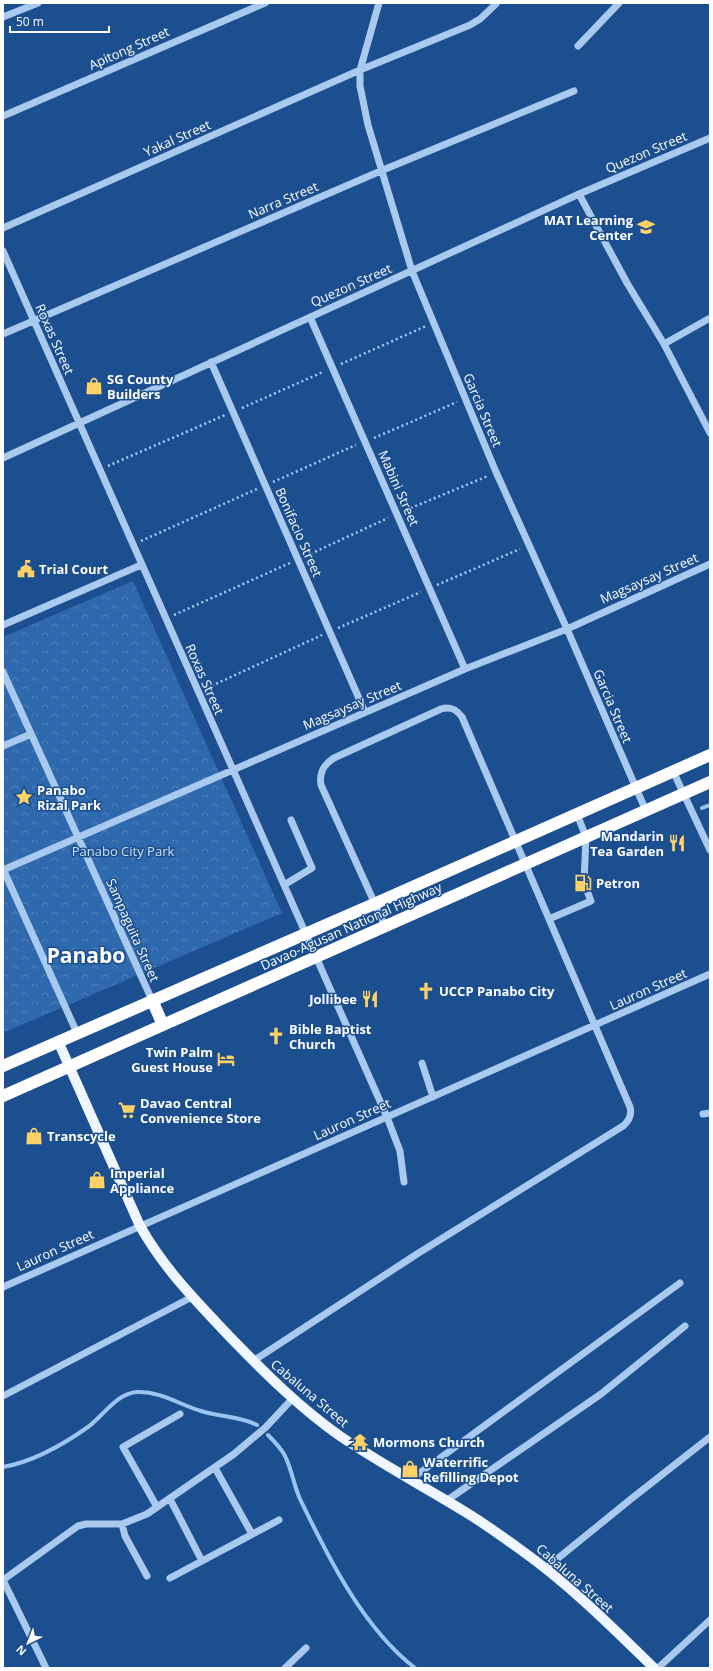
<svg xmlns="http://www.w3.org/2000/svg" width="713" height="1671" font-family="'Open Sans',sans-serif">
<defs>
<pattern id="park-crowns" width="20" height="18" patternUnits="userSpaceOnUse"><rect width="20" height="18" fill="#2e69ad"/><path d="M2 6a3 3 0 1 1 6 0M12 15a3 3 0 1 1 6 0" fill="none" stroke="#4d80b9"/></pattern>
</defs>
<rect width="100%" height="100%" fill="#1b4f8f"/>
<path fill="url(#park-crowns)" d="M 133,581 L 282,913 L 3,1033 L 3,637 Z"/>
<g fill="none" stroke-linecap="round" stroke-linejoin="round">
<path stroke="#9cc4f0" stroke-width="4" d="M 702,808 L 710,805
M 268,1435 C 274,1441 281,1448 285,1456 C 292,1470 294,1486 300,1499 C 328,1557 363,1628 415,1668
M 3,1467 C 32,1462 64,1444 88,1427 C 103,1416 117,1393 137,1392 C 161,1391 180,1405 201,1411 C 220,1417 240,1416 257,1425"/>
<path stroke="#a9c9ee" stroke-width="2.5" stroke-dasharray="2 3" stroke-linecap="butt" d="M 341,364 L 426,326
M 242,408 L 323,372
M 374,438 L 457,402
M 108,466 L 225,415
M 273,482 L 356,445
M 406,510 L 488,476
M 141,541 L 257,489
M 306,556 L 388,518
M 437,585 L 520,549
M 174,615 L 290,563
M 338,628 L 421,592
M 207,688 L 322,635"/>
<path stroke="#a9c9ee" stroke-width="7" d="M 379,3 L 360,70 L 360,86 L 368,125 L 412,271 L 496,472 L 567,629 L 646,811
M 3,17 L 38,3
M 578,46 L 619,3
M 3,116 L 265,3
M 579,194 L 627,283 L 664,344 L 710,433
M 3,228 L 360,70 L 470,25 L 480,19 L 496,4
M 3,251 L 387,1117 L 400,1151 L 404,1182
M 310,317 L 465,669
M 3,334 L 383,170 L 574,91
M 664,344 L 710,318
M 211,362 L 365,712
M 3,458 L 579,194 L 710,138
M 3,625 L 141,565
M 3,672 L 152,1000
M 3,746 L 31,734
M 673,771 L 710,850
M 3,869 L 77,1033
M 3,870 L 465,669 L 567,629 L 710,564
M 284,885 L 312,868 L 291,820
M 549,919 L 591,901 L 584,883 L 586,837 L 577,814
M 422,1063 L 433,1097
M 703,1114 L 710,1113
M 3,1287 L 710,974
M 253,1361 L 417,1254 L 623,1126 C 629,1121 632,1115 630,1107 L 462,717 C 456,709 450,706 441,709 L 334,758 C 323,765 319,773 321,785 L 385,926
M 3,1396 L 192,1297
M 215,1468 L 252,1534
M 410,1480 L 680,1283
M 170,1499 L 202,1561
M 446,1501 L 601,1394 L 685,1326
M 157,1507 L 123,1447 L 180,1414
M 122,1524 L 125,1536 L 147,1576
M 546,1568 L 631,1499 L 710,1437
M 170,1578 L 279,1520
M 3,1580 L 78,1526 L 86,1524 L 122,1524 L 147,1514 L 234,1454 L 266,1427 L 293,1398
M 3,1580 L 46,1668
M 285,1668 L 306,1648
M 658,1668 L 710,1620"/>
<path stroke="#f0f6ff" stroke-width="10" d="M 58,1041 L 140,1226 C 165,1270 196,1301 231,1338 C 265,1373 300,1408 340,1436 C 381,1464 425,1487 467,1513 C 485,1524 503,1537 521,1550 C 569,1584 612,1627 654,1668"/>
<path stroke="#fff" stroke-width="12" d="M 152,1000 L 163,1025
M 3,1066 L 374,904 L 710,755
M 3,1096 L 710,782"/>
</g>
<defs>
<g id="school-bare" transform="scale(1.38)"><path d="M0-5L7-2L0 1L-7-2ZM-4 1L0 2.5L4 1V4Q0 6-4 4Z" fill="#ffd166" stroke="#1b4f8f" stroke-width="2.5" paint-order="stroke"/></g>
<g id="shop-bare" transform="scale(1.38)"><path d="M-5-2.5h2.3a2.7 3.5 0 0 1 5.4 0H5L5.5 6h-11ZM-1.5-2.5h3a1.5 2.3 0 0 0-3 0Z" fill="#ffd166" stroke="#1b4f8f" stroke-width="2.5" paint-order="stroke"/></g>
<g id="civic-bare" transform="scale(1.38)"><path d="M-.6-6.5H3V-4.5H.6V-3L4-1V1h2V6H-6V1h2V-1L-.6-3ZM-1.2 2.5V6h2.4V2.5Z" fill="#ffd166" stroke="#1b4f8f" stroke-width="2.5" paint-order="stroke"/></g>
<g id="sight-bare" transform="scale(1.38)"><path d="M0-6L1.8-2.2L6-1.7L2.9 1.2L3.7 5.4L0 3.3L-3.7 5.4L-2.9 1.2L-6-1.7L-1.8-2.2Z" fill="#ffd166" stroke="#1b4f8f" stroke-width="2.5" paint-order="stroke"/></g>
<g id="restaurant-bare" transform="scale(1.38)"><path d="M-5-6h1v4h1v-4h1v4h1v-4h1v5L-1.5 .5V6h-2V.5L-5-1ZM5-6V6H3V1.5H1.5Q1.5-4 5-6Z" fill="#ffd166" stroke="#1b4f8f" stroke-width="2.5" paint-order="stroke"/></g>
<g id="fuel-bare" transform="scale(1.38)"><path d="M-5.5-6h7V0h2V4h1.3V-2.5L3-4.5l.8-.8L6-3V5H2.5V1h-1V6h-7ZM-4.2-4.7v3.2H.2V-4.7Z" fill="#ffd166" stroke="#1b4f8f" stroke-width="2.5" paint-order="stroke"/></g>
<g id="church-bare" transform="scale(1.38)"><path d="M-1.2-6h2.4v3.5h3.3v2.4h-3.3V6h-2.4V-.1h-3.3v-2.4h3.3Z" fill="#ffd166" stroke="#1b4f8f" stroke-width="2.5" paint-order="stroke"/></g>
<g id="hotel-bare" transform="scale(1.38)"><path d="M-6-4.5h1.5V1H6V5H4.5V3h-9V5H-6ZM-4 0a1.8 1.8 0 1 1 3.6 0ZM.5 0V-2.5h3Q6-2.5 6 0Z" fill="#ffd166" stroke="#1b4f8f" stroke-width="2.5" paint-order="stroke"/></g>
<g id="supermarket-bare" transform="scale(1.38)"><path d="M-6-5.5h2.5l.6 2H6L4.5 2H-2.5L-4.4-4H-6ZM-1.5 3.2a1.3 1.3 0 1 0 .1 0ZM3 3.2a1.3 1.3 0 1 0 .1 0Z" fill="#ffd166" stroke="#1b4f8f" stroke-width="2.5" paint-order="stroke"/></g>
<g id="temple-bare" transform="scale(1.38)"><path d="M0-6L5-2H3V0L6.5 2.5H4V6H1.5V3h-3V6H-4V2.5H-6.5L-3 0V-2H-5Z" fill="#ffd166" stroke="#1b4f8f" stroke-width="2.5" paint-order="stroke"/></g>
</defs>
<g fill-rule="evenodd">
<use href="#school-bare" x="646" y="227"/>
<use href="#shop-bare" x="94" y="386"/>
<use href="#civic-bare" x="26" y="569"/>
<use href="#sight-bare" x="24" y="797"/>
<use href="#restaurant-bare" x="677" y="843"/>
<use href="#fuel-bare" x="583" y="883"/>
<use href="#church-bare" x="426" y="991"/>
<use href="#restaurant-bare" x="370" y="999"/>
<use href="#church-bare" x="276" y="1036"/>
<use href="#hotel-bare" x="226" y="1059"/>
<use href="#supermarket-bare" x="127" y="1110"/>
<use href="#shop-bare" x="34" y="1136"/>
<use href="#shop-bare" x="97" y="1180"/>
<use href="#temple-bare" x="360" y="1442"/>
<use href="#shop-bare" x="410" y="1469"/>
</g>
<g text-anchor="middle" dominant-baseline="central" stroke-width="3" stroke-linejoin="round" paint-order="stroke">
<g font-size="13" fill="#fff" stroke="#1b4f8f">
<text transform="translate(129 48) rotate(-24)">Apitong Street</text>
<text transform="translate(177 138) rotate(-24)">Yakal Street</text>
<text transform="translate(646 152) rotate(-23)">Quezon Street</text>
<text transform="translate(283 200) rotate(-23)">Narra Street</text>
<text transform="translate(351 285) rotate(-24)">Quezon Street</text>
<text transform="translate(55 339) rotate(66)">Roxas Street</text>
<text transform="translate(483 410) rotate(67)">Garcia Street</text>
<text transform="translate(399 488) rotate(66)">Mabini Street</text>
<text transform="translate(299 532) rotate(66)">Bonifacio Street</text>
<text transform="translate(649 578) rotate(-24)">Magsaysay Street</text>
<text transform="translate(205 679) rotate(66)">Roxas Street</text>
<text transform="translate(352 705) rotate(-23)">Magsaysay Street</text>
<text transform="translate(613 706) rotate(67)">Garcia Street</text>
<text transform="translate(351 926) rotate(-24)">Davao-Agusan National Highway</text>
<text transform="translate(133 930) rotate(66)">Sampaguita Street</text>
<text transform="translate(648 989) rotate(-24)">Lauron Street</text>
<text transform="translate(352 1119) rotate(-24)">Lauron Street</text>
<text transform="translate(55 1250) rotate(-24)">Lauron Street</text>
<text transform="translate(310 1393) rotate(40)">Cabaluna Street</text>
<text transform="translate(575 1578) rotate(41)">Cabaluna Street</text>
</g>
<g font-size="13" font-weight="bold" fill="#fff" stroke="#1b4f8f" text-anchor="start">
<text x="633" y="220" text-anchor="end">MAT Learning<tspan x="633" dy="15">Center</tspan></text>
<text x="107" y="379">SG County<tspan x="107" dy="15">Builders</tspan></text>
<text x="39" y="569">Trial Court</text>
<text x="37" y="790">Panabo<tspan x="37" dy="15">Rizal Park</tspan></text>
<text x="664" y="836" text-anchor="end">Mandarin<tspan x="664" dy="15">Tea Garden</tspan></text>
<text x="596" y="883">Petron</text>
<text x="439" y="991">UCCP Panabo City</text>
<text x="357" y="999" text-anchor="end">Jollibee</text>
<text x="289" y="1029">Bible Baptist<tspan x="289" dy="15">Church</tspan></text>
<text x="213" y="1052" text-anchor="end">Twin Palm<tspan x="213" dy="15">Guest House</tspan></text>
<text x="140" y="1103">Davao Central<tspan x="140" dy="15">Convenience Store</tspan></text>
<text x="47" y="1136">Transcycle</text>
<text x="110" y="1173">Imperial<tspan x="110" dy="15">Appliance</tspan></text>
<text x="373" y="1442">Mormons Church</text>
<text x="423" y="1462">Waterrific<tspan x="423" dy="15">Refilling Depot</tspan></text>
</g>
<g font-size="13" fill="#cfe3fa" stroke="#1b4f8f">
<text x="123" y="851">Panabo City Park</text>
</g>
<g font-size="21" font-weight="bold" fill="#fff" stroke="#1b4f8f">
<text x="86" y="955">Panabo</text>
</g>
</g>
<rect width="713" height="1671" fill="none" stroke="#ffffff" stroke-width="8"/>
<g transform="translate(28 1643) rotate(223)" stroke="#1b4f8f" stroke-width="3" paint-order="stroke">
<path d="M0-3L7 15L0 10L-7 15Z" fill="#ffffff"/>
<text y="-6" font-size="11" font-weight="bold" text-anchor="middle" fill="#ffffff">N</text>
</g>
<path d="M10 26v6h99v-6" fill="none" stroke="#ffffff" stroke-width="2"/>
<text x="16" y="26" font-size="12" fill="#ffffff" stroke="#1b4f8f" stroke-width="3" paint-order="stroke">50 m</text>
</svg>
